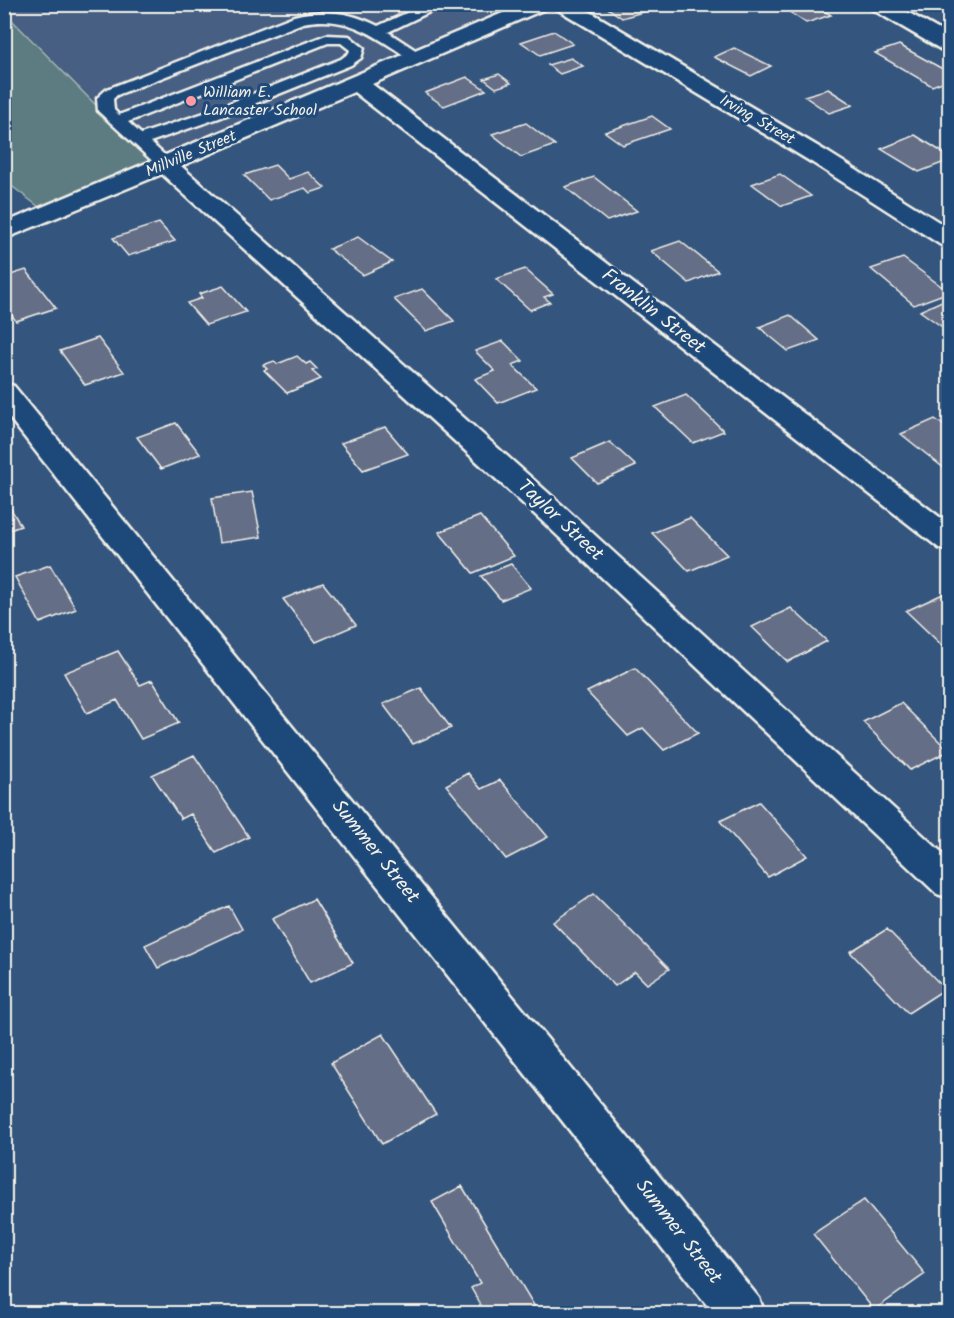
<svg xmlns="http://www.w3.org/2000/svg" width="954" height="1318" font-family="Kalam,sans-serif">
<rect width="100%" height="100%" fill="#34557e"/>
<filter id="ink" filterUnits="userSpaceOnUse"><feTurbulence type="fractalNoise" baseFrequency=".0167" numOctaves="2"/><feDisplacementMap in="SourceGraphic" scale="12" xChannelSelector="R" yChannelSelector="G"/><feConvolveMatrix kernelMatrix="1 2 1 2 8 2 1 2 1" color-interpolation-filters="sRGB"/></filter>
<g filter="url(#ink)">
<path fill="#475f83" d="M 4,5 L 518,5 L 428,41 L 151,161 L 5,12 Z"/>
<path fill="#5c7c81" stroke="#a8b6b4" stroke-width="1.5" d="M 4,12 L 151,161 L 39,207 L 5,181 Z"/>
<path fill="#656e87" stroke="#f4f1e8" stroke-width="1.5" d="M 602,4 L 642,4 L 650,10 L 622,18 Z
M 789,4 L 813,4 L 831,15 L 806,23 L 782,7 Z
M 554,31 L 573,44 L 540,55 L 521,42 Z
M 899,45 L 950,73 L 950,79 L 932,86 L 875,53 Z
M 734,48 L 771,66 L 751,76 L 714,57 Z
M 571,58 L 583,66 L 560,74 L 548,65 Z
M 499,74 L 511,83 L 496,88 L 484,79 Z
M 467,77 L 486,90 L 444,106 L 425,93 Z
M 828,89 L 853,105 L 829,113 L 804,96 Z
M 652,116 L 670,129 L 623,145 L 605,132 Z
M 526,123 L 555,145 L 521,157 L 492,134 Z
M 915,135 L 950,157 L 950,160 L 919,172 L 881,149 Z
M 275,165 L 289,179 L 308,172 L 325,188 L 310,193 L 305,188 L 269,200 L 244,175 Z
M 780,174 L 811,196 L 782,206 L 752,184 Z
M 594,177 L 637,211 L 607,221 L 565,187 Z
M 159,223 L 175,241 L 128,256 L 113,238 Z
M 358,237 L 392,262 L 363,275 L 329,249 Z
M 680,241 L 718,271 L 689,283 L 651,251 Z
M 903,258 L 949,292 L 914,305 L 871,269 Z
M 525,269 L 553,294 L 544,297 L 550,302 L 530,310 L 496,279 Z
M 26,270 L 56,308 L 16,321 L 4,305 L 4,277 Z
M 223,286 L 246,312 L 206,325 L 187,303 L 202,298 L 199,294 Z
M 422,289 L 454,321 L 426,331 L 394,299 Z
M 946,299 L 950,302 L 950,327 L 945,329 L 920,311 Z
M 790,315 L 819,340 L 788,351 L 759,327 Z
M 98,338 L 124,372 L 85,385 L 60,351 Z
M 503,341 L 523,361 L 512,365 L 536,388 L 498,403 L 475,379 L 495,371 L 475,351 Z
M 297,356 L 306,364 L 310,362 L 317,369 L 312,371 L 321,379 L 287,393 L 264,370 L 267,369 L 263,365 L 274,361 L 277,364 Z
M 686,395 L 724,431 L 693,443 L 655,407 Z
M 935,419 L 950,430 L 950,473 L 901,434 Z
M 176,423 L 200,454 L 161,469 L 137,437 Z
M 385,427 L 408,454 L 363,470 L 341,443 Z
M 610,442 L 636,466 L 597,483 L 572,458 Z
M 252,492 L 261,537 L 219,543 L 212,498 Z
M 4,497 L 21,526 L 4,532 Z
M 480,516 L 514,556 L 473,573 L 439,532 Z
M 690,518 L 727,555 L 689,571 L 652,533 Z
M 511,564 L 531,588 L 501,600 L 481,576 Z
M 50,565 L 76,609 L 40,623 L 15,577 Z
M 323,583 L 356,625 L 316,642 L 283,599 Z
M 943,594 L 950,600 L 949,652 L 906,611 Z
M 791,608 L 827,641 L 788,662 L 752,627 Z
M 118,651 L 140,685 L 152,680 L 179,723 L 141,739 L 117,700 L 87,713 L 64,673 Z
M 635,668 L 698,733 L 664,750 L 643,728 L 628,736 L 587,692 Z
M 421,688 L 451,728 L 413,744 L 383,704 Z
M 901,703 L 949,751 L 910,770 L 863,722 Z
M 194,755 L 249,837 L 216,853 L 191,814 L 181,819 L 152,775 Z
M 468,773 L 481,789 L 500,780 L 548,837 L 506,859 L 446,785 Z
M 759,802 L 807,856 L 768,877 L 720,821 Z
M 594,894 L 669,969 L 647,984 L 635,972 L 615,986 L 553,922 Z
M 314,899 L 353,963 L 310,983 L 272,919 Z
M 229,906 L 242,929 L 158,968 L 145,945 Z
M 887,929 L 945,989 L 908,1013 L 850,952 Z
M 383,1034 L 436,1114 L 382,1144 L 331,1063 Z
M 462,1186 L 538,1312 L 486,1314 L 471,1288 L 480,1283 L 432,1202 Z
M 864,1200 L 925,1274 L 874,1310 L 813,1234 Z"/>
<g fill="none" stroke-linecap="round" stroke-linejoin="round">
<g stroke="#f4f1e8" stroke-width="5">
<path id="service" d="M 426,4 L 446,4 L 388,32 L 423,55 L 425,58 L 423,61 L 413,61 C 376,37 349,14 303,23 L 117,95 L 113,99 L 114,110 L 119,115 L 326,35 L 349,36 L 364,48 L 361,58 L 351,65 L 219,118 L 150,142 L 171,161 L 173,164 L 171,167 L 159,167 L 98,111 L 97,98 L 107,89 L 294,16 C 324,8 350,12 378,26 ZM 328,43 L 341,43 L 350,50 L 349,53 L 341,59 L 207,112 L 141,134 L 128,122 Z"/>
</g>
<g stroke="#f4f1e8" stroke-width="5">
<path id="minor" d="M 524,4 L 577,4 L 829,153 L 950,229 L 950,247 L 941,245 L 813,163 L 552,6 L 372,84 L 950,525 L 950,551 L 939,548 L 354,92 L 181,166 L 563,506 L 950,860 L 950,898 L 937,894 L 541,520 L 162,174 L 4,239 L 4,223 Z
M 867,4 L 893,4 L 950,36 L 950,51 L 942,50 L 870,8 Z
M 4,383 L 14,386 L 759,1298 L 765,1314 L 714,1314 L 4,411 Z"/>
</g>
<use href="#service" fill="#1f4a7a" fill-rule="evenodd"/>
<use href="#minor" fill="#1f4a7a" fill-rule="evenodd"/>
</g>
</g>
<circle fill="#ff9aa2" stroke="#1f4a7a" stroke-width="2" cx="191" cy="101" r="6"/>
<g text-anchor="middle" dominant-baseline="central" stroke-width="6" stroke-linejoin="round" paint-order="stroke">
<g font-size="16" fill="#f4f1e8" stroke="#1f4a7a" text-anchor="start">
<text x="203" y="92">William E.<tspan x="203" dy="18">Lancaster School</tspan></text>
</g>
<g font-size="16" fill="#f4f1e8" stroke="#1f4a7a">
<text transform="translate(757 120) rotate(30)">Irving Street</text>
<text transform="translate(191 154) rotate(-23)">Millville Street</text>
</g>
<g font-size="20" fill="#f4f1e8" stroke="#1f4a7a">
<text transform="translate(653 312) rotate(38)">Franklin Street</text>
<text transform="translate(560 521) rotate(43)">Taylor Street</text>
<text transform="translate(375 852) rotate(51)">Summer Street</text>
<text transform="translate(678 1232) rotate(52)">Summer Street</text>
</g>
</g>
<rect width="954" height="1318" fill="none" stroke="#1f4a7a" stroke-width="24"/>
<rect x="12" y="12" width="930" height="1294" fill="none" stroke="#f4f1e8" stroke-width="2" filter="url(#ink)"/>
</svg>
